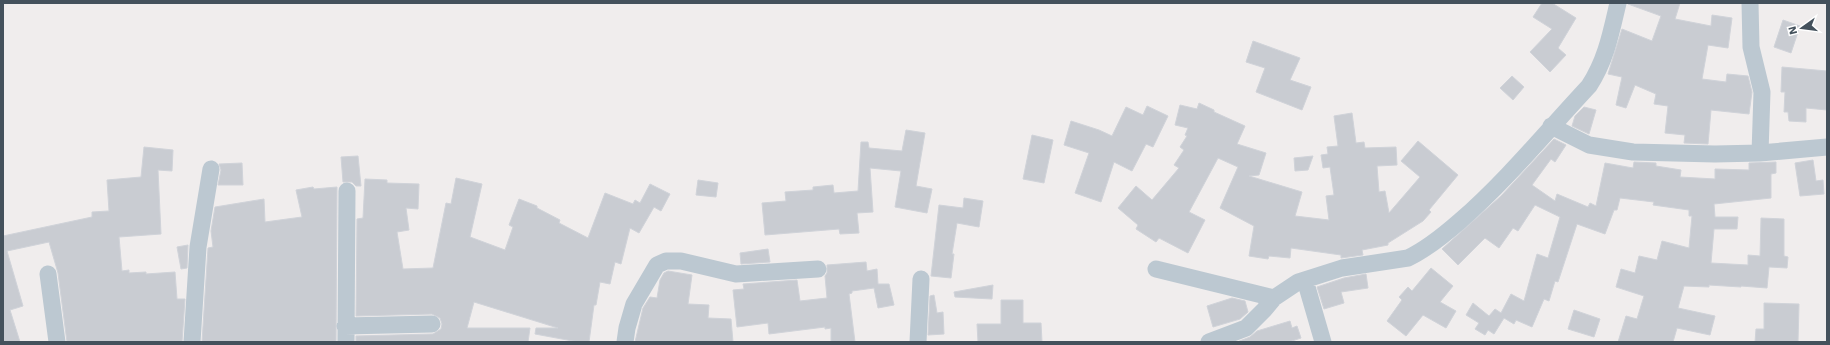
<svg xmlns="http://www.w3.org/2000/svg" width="1830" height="345" font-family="'Work Sans',sans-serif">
<rect width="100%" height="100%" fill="#f0eded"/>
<path fill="#c9ccd2" stroke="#d0d3d9" d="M 1542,3 L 1552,3 L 1576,18 L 1558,48 L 1566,55 L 1550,72 L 1530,52 L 1552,29 L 1533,17 Z
M 1628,3 L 1680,3 L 1675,19 L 1711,26 L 1712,15 L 1732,18 L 1728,48 L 1708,45 L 1702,79 L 1726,82 L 1727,74 L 1748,76 L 1752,92 L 1749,114 L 1711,110 L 1708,144 L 1684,143 L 1685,135 L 1665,133 L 1668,106 L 1654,104 L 1656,94 L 1635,85 L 1626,108 L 1616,105 L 1622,77 L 1608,74 L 1622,29 L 1652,41 L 1661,16 L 1628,4 Z
M 1783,20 L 1800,26 L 1791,53 L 1774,47 Z
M 1253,41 L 1300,58 L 1290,80 L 1311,87 L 1302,110 L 1256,92 L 1265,68 L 1246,62 Z
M 1782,67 L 1827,71 L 1827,110 L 1806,108 L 1806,122 L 1789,121 L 1788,112 L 1784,112 L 1785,92 L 1781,92 Z
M 1512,76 L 1524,87 L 1513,100 L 1500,88 Z
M 1199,103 L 1214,110 L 1214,112 L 1245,126 L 1237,144 L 1266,153 L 1259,175 L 1249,176 L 1302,192 L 1295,216 L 1329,220 L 1326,196 L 1334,195 L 1330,167 L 1323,168 L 1321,155 L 1328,154 L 1327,147 L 1338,146 L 1334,116 L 1352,113 L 1356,143 L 1364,142 L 1365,148 L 1396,147 L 1397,165 L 1377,166 L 1379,192 L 1385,191 L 1389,213 L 1420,177 L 1401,161 L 1418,141 L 1458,175 L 1429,210 L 1431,212 L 1423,221 L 1388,243 L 1388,245 L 1362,250 L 1363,255 L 1341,258 L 1341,255 L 1291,248 L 1290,258 L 1269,256 L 1268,259 L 1249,256 L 1254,226 L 1220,208 L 1238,167 L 1218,158 L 1189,212 L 1205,220 L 1188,253 L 1159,238 L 1156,242 L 1136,229 L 1138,225 L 1118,208 L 1136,186 L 1152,200 L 1179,168 L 1174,165 L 1184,150 L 1180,147 L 1187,136 L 1185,135 L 1188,128 L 1175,125 L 1180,105 L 1197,109 Z
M 1147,106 L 1168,116 L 1153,147 L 1146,144 L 1132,171 L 1114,162 L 1101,202 L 1075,193 L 1089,153 L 1064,145 L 1071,121 L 1099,130 L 1112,136 L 1126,107 L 1143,115 Z
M 1584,107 L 1596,110 L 1589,134 L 1572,126 L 1575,116 Z
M 906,130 L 925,133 L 916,186 L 932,189 L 927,213 L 895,207 L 901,171 L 870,168 L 873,212 L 857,213 L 859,233 L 840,234 L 839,229 L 765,235 L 762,203 L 786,201 L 785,192 L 813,190 L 813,187 L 833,185 L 834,193 L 858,191 L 861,142 L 868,142 L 869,148 L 902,151 Z
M 1032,135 L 1053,140 L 1044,183 L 1023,179 Z
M 1554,139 L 1566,145 L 1555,162 L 1551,159 L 1532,185 L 1555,201 L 1557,194 L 1588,207 L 1590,203 L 1596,206 L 1605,163 L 1633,168 L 1634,162 L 1656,163 L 1656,166 L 1681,170 L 1680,177 L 1715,179 L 1715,169 L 1749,170 L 1749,163 L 1776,162 L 1776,173 L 1771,174 L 1771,198 L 1714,204 L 1715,217 L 1738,217 L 1737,229 L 1714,229 L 1711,263 L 1748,265 L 1748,255 L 1760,256 L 1761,218 L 1784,219 L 1784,256 L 1788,257 L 1787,268 L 1769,267 L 1767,288 L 1741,286 L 1741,287 L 1709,285 L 1709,287 L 1684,286 L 1678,308 L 1715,316 L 1710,335 L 1677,328 L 1673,342 L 1618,342 L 1626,316 L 1637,319 L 1644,296 L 1616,287 L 1621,269 L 1635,273 L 1639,256 L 1657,260 L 1662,241 L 1689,248 L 1692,216 L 1689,216 L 1689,210 L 1653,205 L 1654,202 L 1620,198 L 1617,210 L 1614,210 L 1605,234 L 1577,224 L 1558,282 L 1555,281 L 1549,301 L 1544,299 L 1532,327 L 1516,320 L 1514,324 L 1504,318 L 1494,334 L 1488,330 L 1485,335 L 1475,329 L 1479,323 L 1466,315 L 1473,303 L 1489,316 L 1495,309 L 1501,313 L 1511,294 L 1524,301 L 1537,254 L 1548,258 L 1560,217 L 1535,205 L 1518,231 L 1513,228 L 1499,248 L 1485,238 L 1458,265 L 1442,249 L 1501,196 Z
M 144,147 L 173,150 L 172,171 L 158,170 L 161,234 L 119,237 L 122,271 L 129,270 L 129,273 L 146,272 L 146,274 L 175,272 L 177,299 L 185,299 L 182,342 L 67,342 L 58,273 L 49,242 L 7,251 L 23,306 L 10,310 L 20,342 L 3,342 L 3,236 L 92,217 L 92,212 L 109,211 L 107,180 L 141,177 Z
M 358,156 L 361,186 L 356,186 L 352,182 L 343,182 L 341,157 Z
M 1313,156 L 1308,170 L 1295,171 L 1294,158 Z
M 1813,160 L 1816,181 L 1823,180 L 1824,194 L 1800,196 L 1795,163 Z
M 242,163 L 243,185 L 218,185 L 221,170 L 219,164 Z
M 456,178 L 482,184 L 470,237 L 505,250 L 513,227 L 509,225 L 519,199 L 537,206 L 537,208 L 560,220 L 559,223 L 588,238 L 605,193 L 633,204 L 635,200 L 640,203 L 650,184 L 670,194 L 661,211 L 654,207 L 639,233 L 630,228 L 621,264 L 615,262 L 610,284 L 600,282 L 596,305 L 594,305 L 589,342 L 578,342 L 535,334 L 536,328 L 558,328 L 474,302 L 467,328 L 530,328 L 528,342 L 356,342 L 356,336 L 433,334 L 441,329 L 442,324 L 440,318 L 432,314 L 356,316 L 357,219 L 363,218 L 365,179 L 387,180 L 387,183 L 419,184 L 418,209 L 406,208 L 409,230 L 397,232 L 403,269 L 433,268 L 446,203 L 451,204 Z
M 698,180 L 718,183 L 716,197 L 696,195 Z
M 313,187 L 314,189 L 337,187 L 336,342 L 202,342 L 208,248 L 213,247 L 211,231 L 215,207 L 264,199 L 265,222 L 302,217 L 296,190 Z
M 964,198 L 983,201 L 979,227 L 957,223 L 952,254 L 954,254 L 951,278 L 931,276 L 939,205 L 963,208 Z
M 188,245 L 187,268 L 181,269 L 177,247 Z
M 768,249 L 770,262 L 741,264 L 740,253 Z
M 866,262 L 867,271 L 877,269 L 878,284 L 889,284 L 894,305 L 878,308 L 874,288 L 852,291 L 852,293 L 849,294 L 855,342 L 831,342 L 831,328 L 825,329 L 825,327 L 769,334 L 768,323 L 737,327 L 733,290 L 744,289 L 743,284 L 797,280 L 800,301 L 827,298 L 825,276 L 827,273 L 827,265 Z
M 1431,268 L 1453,286 L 1440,302 L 1456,311 L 1446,328 L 1423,315 L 1406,336 L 1387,321 L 1402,300 L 1399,297 L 1408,287 L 1412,291 Z
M 668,271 L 692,275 L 688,304 L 709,305 L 708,318 L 731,319 L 733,342 L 635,342 L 643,308 L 650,297 L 657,298 L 660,280 L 664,273 Z
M 1366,274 L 1368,288 L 1341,292 L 1344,303 L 1324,309 L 1317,287 L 1344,278 Z
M 993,285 L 992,299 L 955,297 L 954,292 Z
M 934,295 L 937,313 L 943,312 L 944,334 L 928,335 L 930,296 Z
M 1232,298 L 1245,301 L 1248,312 L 1240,319 L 1213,327 L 1207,306 Z
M 1001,300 L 1023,300 L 1023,323 L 1041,323 L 1042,342 L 978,342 L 977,324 L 1001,324 Z
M 1764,303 L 1799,304 L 1798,342 L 1755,342 L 1756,329 L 1764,329 Z
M 1574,310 L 1600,319 L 1594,337 L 1568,329 Z
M 1290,321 L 1292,328 L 1297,326 L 1301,338 L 1289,342 L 1237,342 L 1250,337 L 1257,331 Z"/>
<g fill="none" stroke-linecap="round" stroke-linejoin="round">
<path stroke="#bcc8d1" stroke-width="17" d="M 1750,3 L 1751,47 L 1762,92 L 1760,153
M 1551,126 L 1589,145 L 1633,152 L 1715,154 L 1760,153 L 1827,147
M 1156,269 L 1274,298
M 48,274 L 57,342
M 1305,280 L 1323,342
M 345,326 L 432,324
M 192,342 L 198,247 L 211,169
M 346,342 L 347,191
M 625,342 L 627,328 L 634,304 L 657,265 L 666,261 L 681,261 L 736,274 L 818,269
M 918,342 L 921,279
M 1209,342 L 1246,328 L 1264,310 L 1274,298 L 1298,282 L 1342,268 L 1408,258 C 1427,249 1444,235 1460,221 C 1507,180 1546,132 1589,86 C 1606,60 1611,33 1618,3"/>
</g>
<rect width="1830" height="345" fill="none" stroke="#44515c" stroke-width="8"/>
<g transform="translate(1802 28) rotate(256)" stroke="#ffffff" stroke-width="3" paint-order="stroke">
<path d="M0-3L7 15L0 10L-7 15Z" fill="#44515c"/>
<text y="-6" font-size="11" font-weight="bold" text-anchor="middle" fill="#44515c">N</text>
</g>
</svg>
